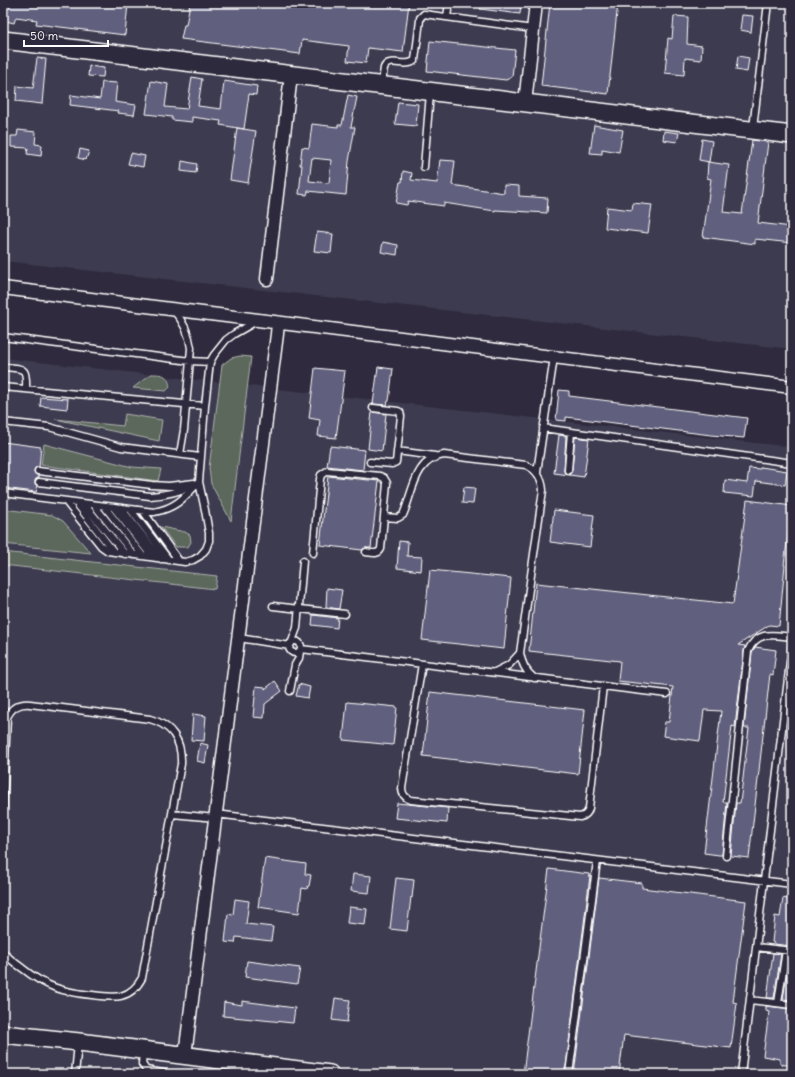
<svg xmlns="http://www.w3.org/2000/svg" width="795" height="1077" font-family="Delius,sans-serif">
<rect width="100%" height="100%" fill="#2f2a3d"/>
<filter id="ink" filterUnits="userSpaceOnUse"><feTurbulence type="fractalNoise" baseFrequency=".025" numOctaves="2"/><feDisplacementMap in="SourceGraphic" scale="8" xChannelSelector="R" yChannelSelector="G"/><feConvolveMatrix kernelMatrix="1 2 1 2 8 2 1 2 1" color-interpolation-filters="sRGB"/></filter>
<g filter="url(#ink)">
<path fill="#3e3a50" d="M 3,3 L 792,3 L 792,349 L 3,261 Z
M 3,358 L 792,447 L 792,1074 L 3,1074 Z"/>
<path fill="#5c675c" stroke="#aeb3ae" d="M 240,356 L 251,357 L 231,521 L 211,484 L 209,468 L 222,365 L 231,358 Z
M 151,374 C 162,374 168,374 170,387 L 166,391 L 133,388 Z
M 125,414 L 162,420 L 159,441 L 55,419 L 123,426 Z
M 44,444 L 132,467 L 161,469 L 158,481 L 41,465 Z
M 3,509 L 52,515 L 63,521 L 91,553 L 3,544 Z
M 161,527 L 185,532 L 190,535 L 191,542 L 188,547 L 176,547 Z
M 3,552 L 217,576 L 215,589 L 3,565 Z"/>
<path fill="#60607e" stroke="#fff" fill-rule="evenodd" d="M 9,3 L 128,3 L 125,35 L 36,24 L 37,20 L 16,17 L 14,23 L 6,21 Z
M 190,3 L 409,3 L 403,52 L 368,48 L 366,63 L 347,61 L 349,46 L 302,40 L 300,54 L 181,39 L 184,25 L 186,25 Z
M 481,3 L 521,3 L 520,14 L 480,9 Z
M 550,3 L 618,3 L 608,94 L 541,86 Z
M 742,15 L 753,16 L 751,32 L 740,30 Z
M 674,16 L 688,17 L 687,44 L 702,46 L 701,60 L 685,58 L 684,75 L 665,73 L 668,38 L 672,39 Z
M 430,41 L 515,50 L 512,77 L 506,80 L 427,71 Z
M 738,56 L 749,58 L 747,72 L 736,70 Z
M 37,58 L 46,59 L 42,104 L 16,101 L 17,86 L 33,88 Z
M 89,66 L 104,68 L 103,77 L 88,76 Z
M 192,77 L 202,79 L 198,106 L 221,109 L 224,81 L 257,86 L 256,95 L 249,94 L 244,129 L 220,125 L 221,121 L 192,117 L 192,122 L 172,120 L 172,117 L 146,114 L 151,81 L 168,84 L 165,107 L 187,109 Z
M 102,82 L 117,83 L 115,102 L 136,105 L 134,115 L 118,113 L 119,111 L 70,105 L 71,95 L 100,99 Z
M 348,95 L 357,97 L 351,127 L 355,127 L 349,161 L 346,195 L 308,191 L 307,195 L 299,194 L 302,165 L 300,165 L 302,147 L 309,148 L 312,124 L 338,127 L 338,125 L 342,125 ZM 312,158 L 331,160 L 329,183 L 309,181 Z
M 398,102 L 418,104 L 416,126 L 395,124 Z
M 594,125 L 623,130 L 619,152 L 602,149 L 602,154 L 590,153 Z
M 237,128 L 256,131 L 248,183 L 230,180 Z
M 18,130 L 36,132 L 35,144 L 42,145 L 41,156 L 27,154 L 28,148 L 11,147 L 11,136 L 17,136 Z
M 664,131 L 679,133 L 677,142 L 663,140 Z
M 702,139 L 712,141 L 709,162 L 699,160 Z
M 752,140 L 768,142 L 758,223 L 792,227 L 792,243 L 755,239 L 755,244 L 703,237 L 711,179 L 707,178 L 708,162 L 729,165 L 723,212 L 742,214 Z
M 80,149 L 89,151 L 86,160 L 78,158 Z
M 131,153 L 145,156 L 143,167 L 128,164 Z
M 440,160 L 455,161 L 452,185 L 504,193 L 504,185 L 519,186 L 519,196 L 548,198 L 547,213 L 495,210 L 495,211 L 444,203 L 444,206 L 408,201 L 407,205 L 396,203 L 400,182 L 402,182 L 403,171 L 412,173 L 411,180 L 437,183 Z
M 182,161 L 197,164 L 196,173 L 181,171 Z
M 633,203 L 652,205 L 648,233 L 605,228 L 607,207 L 632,210 Z
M 317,232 L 333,234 L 331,253 L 314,251 Z
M 383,242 L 398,245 L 397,255 L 381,252 Z
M 378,367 L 393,369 L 389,401 L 388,401 L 387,405 L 373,404 Z
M 315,368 L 345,371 L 336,438 L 318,436 L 320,420 L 309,418 Z
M 559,390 L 569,391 L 569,396 L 747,418 L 744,438 L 711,435 L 566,417 L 566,421 L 556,420 Z
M 41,397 L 68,399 L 67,409 L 40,406 Z
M 372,412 L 386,414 L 382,451 L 368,449 Z
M 559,435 L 566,436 L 564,470 L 564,472 L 567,474 L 570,474 L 572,470 L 575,437 L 589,439 L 584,477 L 554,473 Z
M 3,442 L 41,447 L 39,467 L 35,468 L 34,471 L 35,474 L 39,476 L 39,478 L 36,479 L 35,481 L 35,484 L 38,486 L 36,492 L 3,488 Z
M 330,446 L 365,450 L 363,470 L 327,466 Z
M 761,467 L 787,471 L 785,485 L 756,481 L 754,496 L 724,493 L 725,480 L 747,483 L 749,468 L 760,469 Z
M 328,476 L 379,481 L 371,548 L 365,548 L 362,550 L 320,545 Z
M 464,487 L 475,488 L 473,504 L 462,503 Z
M 747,500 L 792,506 L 784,565 L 785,565 L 779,626 L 769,625 L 738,645 L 745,646 L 744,651 L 735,727 L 732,726 L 723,802 L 727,802 L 722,855 L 719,855 L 704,853 L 721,711 L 704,710 L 700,741 L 663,736 L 665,722 L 669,722 L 673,687 L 618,681 L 620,661 L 529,651 L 536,583 L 733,604 Z
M 554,510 L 594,515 L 590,547 L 550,542 Z
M 399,541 L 408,542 L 407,556 L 422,557 L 421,571 L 397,568 Z
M 430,570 L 511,578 L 504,649 L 422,640 Z
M 327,588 L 342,590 L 339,609 L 326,607 Z
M 313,615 L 338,618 L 337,628 L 312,625 Z
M 755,647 L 776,650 L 773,675 L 770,674 L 749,858 L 731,856 L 736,803 L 740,803 L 749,728 L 744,728 L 752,652 Z
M 275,681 L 282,691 L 265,704 L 264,718 L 253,717 L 256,686 L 265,687 L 265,689 Z
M 299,684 L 310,687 L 308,698 L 296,696 Z
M 430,692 L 585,710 L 578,774 L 423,756 Z
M 347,702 L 397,707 L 393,745 L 343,740 Z
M 193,714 L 206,716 L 204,741 L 191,740 Z
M 200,743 L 208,745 L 205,763 L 197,761 Z
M 397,803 L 448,808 L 447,823 L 395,818 Z
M 265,858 L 306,864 L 305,874 L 311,875 L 309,886 L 308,886 L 307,889 L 302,888 L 299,913 L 258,907 Z
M 549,869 L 589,874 L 589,876 L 590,876 L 565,1074 L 523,1074 Z
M 353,874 L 371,876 L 369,893 L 351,891 Z
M 396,878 L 414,880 L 412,898 L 411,897 L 407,931 L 390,929 Z
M 599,878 L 642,883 L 642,888 L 746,901 L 733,1002 L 737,1003 L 731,1048 L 624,1035 L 619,1074 L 574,1074 Z
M 783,898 L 792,900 L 792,946 L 774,944 L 774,943 L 772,942 L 775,916 L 780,917 Z
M 235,899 L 249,901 L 246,924 L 273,927 L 271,941 L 236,937 L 235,943 L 225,942 L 228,914 L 233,915 Z
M 349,907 L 367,909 L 365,925 L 347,923 Z
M 773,953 L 781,954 L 774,998 L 767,998 Z
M 790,955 L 790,957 L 792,957 L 792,1000 L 783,999 Z
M 247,961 L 300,968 L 297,984 L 245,977 Z
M 335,998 L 350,1000 L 347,1022 L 332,1020 Z
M 242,1001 L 295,1008 L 293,1023 L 223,1016 L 224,1002 L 242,1005 Z
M 766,1006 L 792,1009 L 792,1066 L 780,1064 L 780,1059 L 763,1056 L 769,1012 L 766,1011 Z"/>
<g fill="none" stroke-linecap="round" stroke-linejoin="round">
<g stroke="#fff" stroke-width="9">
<path id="service" d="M 447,17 L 449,3
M 382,84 C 383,79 383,73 384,68 C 388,56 407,69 415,60 L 420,20 L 420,18 L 424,14 L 533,29
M 753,128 L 768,3
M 424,167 L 430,93
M 174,311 C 184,322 189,333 191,348 L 184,430 L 180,454
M 3,337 L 190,361 L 210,362
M 3,367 C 24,369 27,366 26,389
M 3,387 L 205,406
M 3,422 L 49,427 L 121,447 L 200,457
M 543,428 L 792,463
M 397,451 L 435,456
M 370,462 L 392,464 L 396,462 L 401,416 L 400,412 L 398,411 L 373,408
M 568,470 L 571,432
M 38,471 L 152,485 L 169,486 L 194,483
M 537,472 L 554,357
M 39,482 L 150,496 C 166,495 179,492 194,485
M 3,493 L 154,512 C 176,508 184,498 199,482
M 66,502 L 101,546 L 108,551 L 185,562 L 193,560 L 200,556 L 206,549 L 209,541 L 209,533 L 205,510 L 199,482 L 205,406 L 210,362 L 214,355 L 226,340 L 234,334 L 255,322
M 76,503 L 114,552
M 84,504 L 125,554
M 94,505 L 134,555
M 104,506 L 143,556
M 113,507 L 152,557
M 121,508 L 161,559
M 130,509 L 169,560
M 143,511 L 179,561
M 384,517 L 398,518 L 403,515 C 413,493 414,459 444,455 L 526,465 C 537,470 542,478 543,490 L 520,653 C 522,663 525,671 534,678
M 313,553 L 320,479 L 321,475 L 327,471 L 380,476 L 384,478 L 387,483 L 381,549 C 378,555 372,553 366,552
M 273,606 L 345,614
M 239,638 L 290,646
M289 647a6 6 0 1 1 12 0a6 6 0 1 1-12 0Z
M 291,644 L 297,628 L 303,561
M 301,649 L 667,694
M 422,664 L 402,788 C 402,794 405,798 411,800 L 580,817 C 585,816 588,813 589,808 L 603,686
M 495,672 L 509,665 L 520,653
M 290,691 L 295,665 L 299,658 L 300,651
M 3,808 L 7,717 C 12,707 19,703 30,704 L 150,719 C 172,725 182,741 181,764 L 142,978 C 130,1000 115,998 92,995 C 62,992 46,987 22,968 C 15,963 8,958 3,952
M 172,814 L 216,818
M 216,814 L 792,884
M 726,856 L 748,651 C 757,630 774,635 792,637
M 756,947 L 792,951
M 750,1000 L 792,1005
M 778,1003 L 786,950
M 143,1052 L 142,1064 L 146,1070 L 168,1074
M 75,1074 L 78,1044
M 569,1074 L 597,861
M 741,1074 L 792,645"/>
</g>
<g stroke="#fff" stroke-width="15">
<path id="minor" d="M 525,103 L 536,3
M 267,279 L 291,75
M 3,288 L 792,387
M 185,1055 L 277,334 L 278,323"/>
</g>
<g stroke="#fff" stroke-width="20">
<path id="secondary" d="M 3,40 L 792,135
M 3,1034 L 79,1042 L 330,1074"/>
</g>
<use href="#service" stroke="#2f2a3d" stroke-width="6"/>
<use href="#minor" stroke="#2f2a3d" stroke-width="12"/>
<use href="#secondary" stroke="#2f2a3d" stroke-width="17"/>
</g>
</g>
<rect width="795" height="1077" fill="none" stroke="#2f2a3d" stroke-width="16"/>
<rect x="8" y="8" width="779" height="1061" fill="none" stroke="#fff" stroke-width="1.5" filter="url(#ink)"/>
<path d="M24 40v6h84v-6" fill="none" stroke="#ffffff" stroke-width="2"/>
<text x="30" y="40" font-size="12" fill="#ffffff" stroke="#2f2a3d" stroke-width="3" paint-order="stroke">50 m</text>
</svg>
